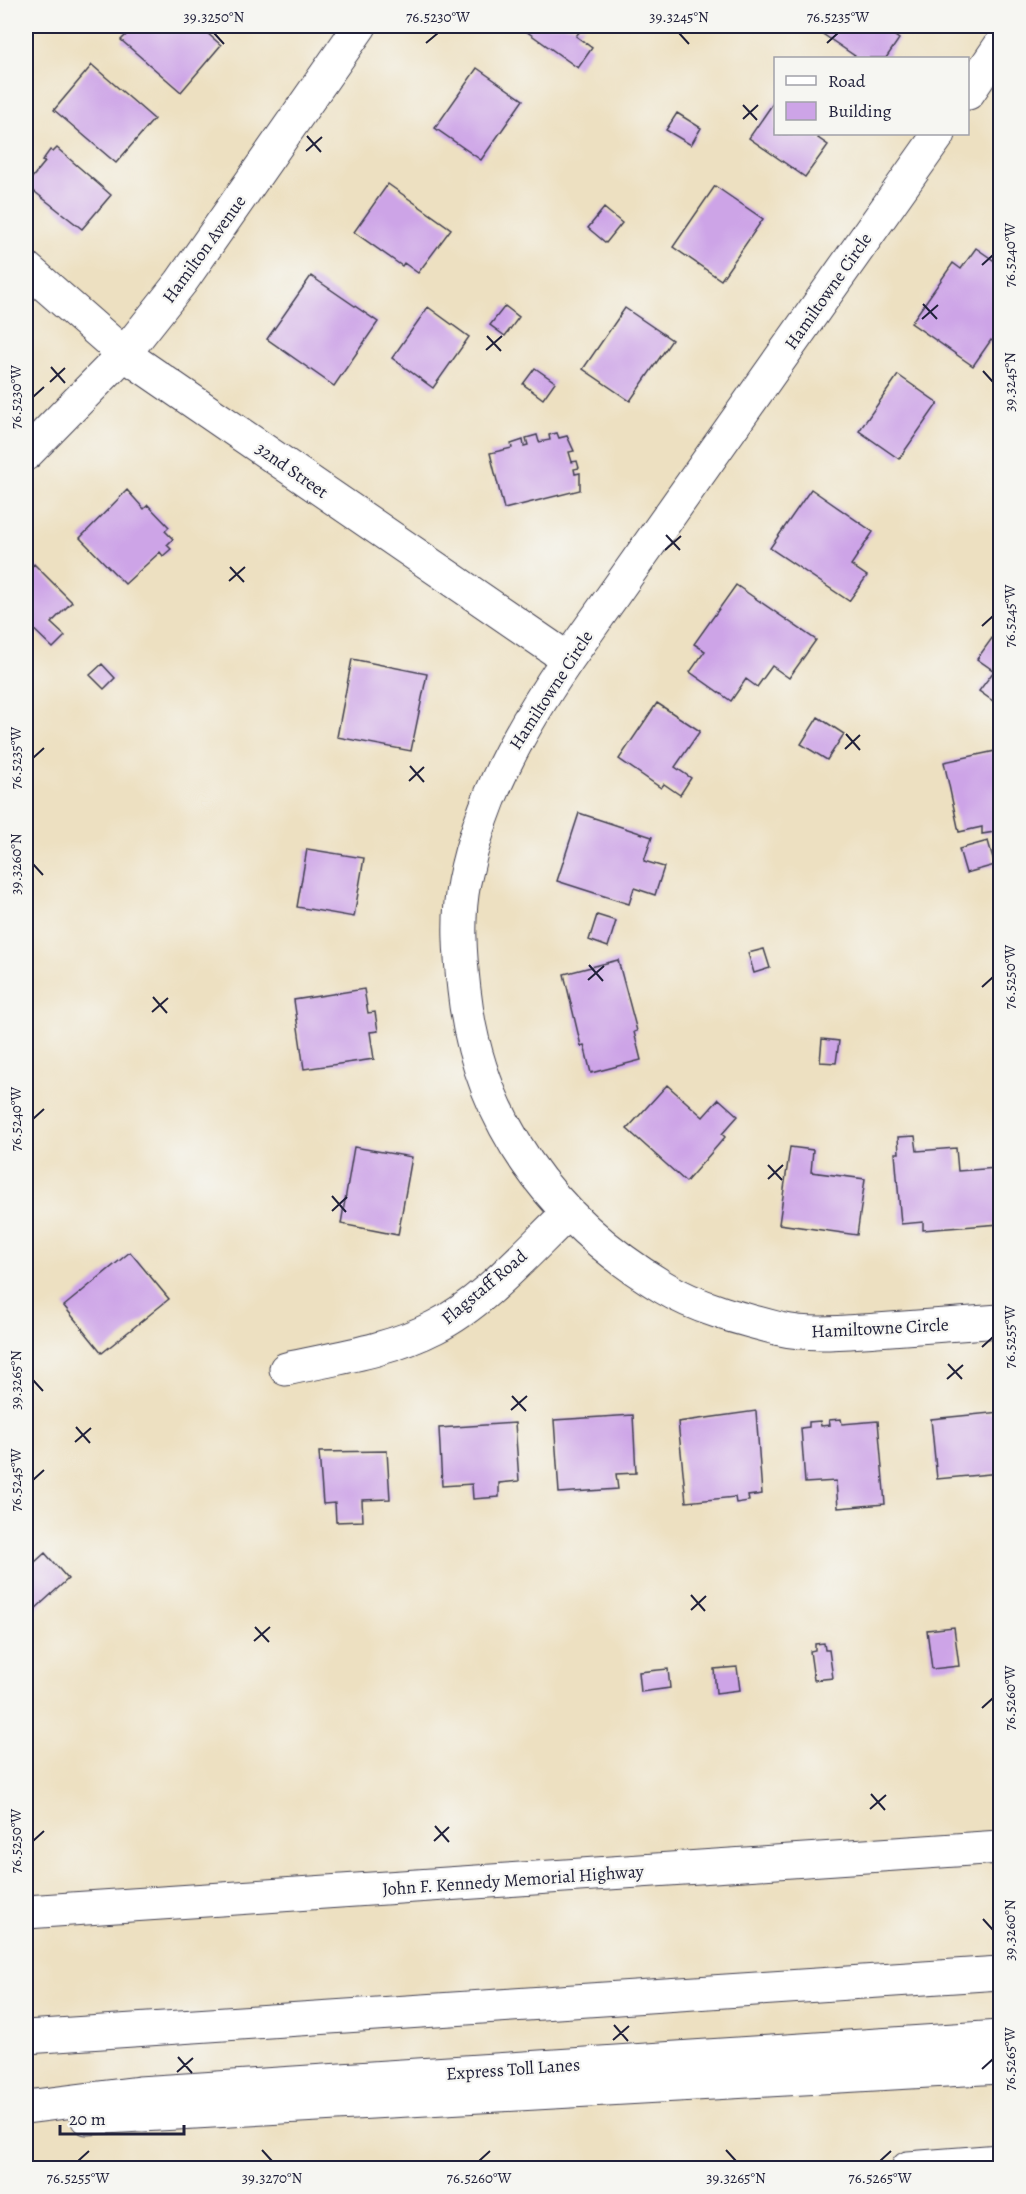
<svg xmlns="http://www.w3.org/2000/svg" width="1026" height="2194" font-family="Alegreya,serif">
<rect width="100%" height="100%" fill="#f6f6f2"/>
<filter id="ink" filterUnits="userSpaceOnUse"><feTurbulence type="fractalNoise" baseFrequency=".0167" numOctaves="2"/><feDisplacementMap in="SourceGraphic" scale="12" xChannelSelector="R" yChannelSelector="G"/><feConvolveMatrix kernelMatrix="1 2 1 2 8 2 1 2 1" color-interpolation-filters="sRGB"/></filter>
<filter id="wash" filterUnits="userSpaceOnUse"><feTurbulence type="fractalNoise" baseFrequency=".008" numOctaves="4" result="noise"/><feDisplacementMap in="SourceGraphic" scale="24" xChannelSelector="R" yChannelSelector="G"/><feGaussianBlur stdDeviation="1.35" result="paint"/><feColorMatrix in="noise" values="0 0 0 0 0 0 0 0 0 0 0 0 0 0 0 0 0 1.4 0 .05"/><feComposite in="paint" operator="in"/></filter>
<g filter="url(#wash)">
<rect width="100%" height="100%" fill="#ede0c1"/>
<g id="blocks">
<path fill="#cda4e7" d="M 117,26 L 199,26 L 221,45 L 181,92 L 121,40 L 127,34 Z
M 519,26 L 584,26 L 576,36 L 592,48 L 578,68 Z
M 811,26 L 892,26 L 888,31 L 899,39 L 886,58 L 858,58 Z
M 92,65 L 154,119 L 116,163 L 54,110 Z
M 477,68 L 523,100 L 481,160 L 435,128 Z
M 776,99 L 776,134 L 821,134 L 818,138 L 828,145 L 805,177 L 749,138 Z
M 677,113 L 701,128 L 691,145 L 666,130 Z
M 57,148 L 111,195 L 82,229 L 26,185 L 45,162 L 42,161 L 50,150 L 53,152 Z
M 388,184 L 451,229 L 418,273 L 404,263 L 402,266 L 354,232 Z
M 715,186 L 763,219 L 721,280 L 673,247 Z
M 604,208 L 622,223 L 606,243 L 588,228 Z
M 976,248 L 1000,265 L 1000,333 L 994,342 L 991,340 L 973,366 L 911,323 L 953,263 L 961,269 Z
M 311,276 L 378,322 L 334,386 L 267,339 Z
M 505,306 L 519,317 L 505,336 L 490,325 Z
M 428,307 L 469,337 L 433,388 L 392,358 Z
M 625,308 L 672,340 L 630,401 L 583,369 Z
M 535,368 L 555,382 L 543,399 L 523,384 Z
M 898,375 L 938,403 L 899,459 L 859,431 Z
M 557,433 L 559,438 L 567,436 L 574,451 L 569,452 L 572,462 L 577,461 L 579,468 L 574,469 L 575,474 L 580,473 L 580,490 L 504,509 L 490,453 L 512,448 L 511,444 L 523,440 L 524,446 L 528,445 L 526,438 L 537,435 L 539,442 L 550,440 L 549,435 Z
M 811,489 L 873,532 L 851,565 L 867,576 L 849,601 L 770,548 Z
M 127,490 L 144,509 L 148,505 L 169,527 L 165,531 L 173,539 L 167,545 L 171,549 L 163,556 L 160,552 L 125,584 L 80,538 Z
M 34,564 L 72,602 L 51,623 L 65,636 L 53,648 L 26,622 L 26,572 Z
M 736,585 L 816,640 L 789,678 L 772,666 L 757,687 L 746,679 L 731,701 L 690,672 L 705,651 L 694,644 Z
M 1000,627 L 1000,706 L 979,691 L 994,671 L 977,659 Z
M 352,659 L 427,674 L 411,751 L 337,737 Z
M 102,664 L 115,678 L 104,689 L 90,675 Z
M 657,703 L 700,731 L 675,767 L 691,778 L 680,795 L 664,784 L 661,788 L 619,759 Z
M 818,717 L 844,734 L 827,760 L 801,744 Z
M 1000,750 L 1000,831 L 982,834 L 982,827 L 959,832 L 944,762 Z
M 579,813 L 652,837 L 644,861 L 664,867 L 655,895 L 634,888 L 629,904 L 557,881 Z
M 988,841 L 995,865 L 966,873 L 959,849 Z
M 307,849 L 364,858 L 354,917 L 297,907 Z
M 597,915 L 616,921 L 608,947 L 589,940 Z
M 764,949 L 770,968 L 754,973 L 748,953 Z
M 618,960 L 637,1031 L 634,1032 L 641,1060 L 591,1073 L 584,1045 L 581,1046 L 564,974 Z
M 364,989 L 368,1013 L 375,1012 L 378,1031 L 370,1032 L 374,1059 L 304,1069 L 294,1000 Z
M 822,1039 L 839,1041 L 836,1063 L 820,1062 Z
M 667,1085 L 703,1117 L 719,1099 L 738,1116 L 722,1134 L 725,1137 L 686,1182 L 627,1129 Z
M 915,1136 L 917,1151 L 956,1148 L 958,1171 L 997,1168 L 1000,1224 L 923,1230 L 923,1222 L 901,1224 L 895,1153 L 899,1153 L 898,1137 Z
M 354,1147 L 412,1157 L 398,1235 L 341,1224 Z
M 790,1147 L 813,1150 L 811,1172 L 865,1179 L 857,1235 L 779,1224 Z
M 130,1252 L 169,1299 L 102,1353 L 64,1306 Z
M 756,1411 L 762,1494 L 748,1496 L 749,1501 L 736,1503 L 735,1497 L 686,1502 L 678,1422 Z
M 1000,1412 L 1000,1473 L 937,1479 L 931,1419 Z
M 633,1415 L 636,1473 L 616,1474 L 618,1489 L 559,1493 L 554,1420 Z
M 841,1419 L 842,1424 L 878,1421 L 885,1504 L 838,1508 L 836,1481 L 805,1483 L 801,1428 L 809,1427 L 809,1422 L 820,1421 L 821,1426 L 830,1425 L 829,1420 Z
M 515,1423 L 519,1481 L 499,1483 L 499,1497 L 473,1499 L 472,1484 L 442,1486 L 439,1428 Z
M 387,1451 L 390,1499 L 362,1500 L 363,1521 L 336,1522 L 335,1503 L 323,1504 L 319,1452 Z
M 45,1553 L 68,1579 L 34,1610 L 26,1601 L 26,1570 Z
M 954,1627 L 959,1666 L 932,1669 L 927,1630 Z
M 824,1643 L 825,1650 L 829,1650 L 833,1678 L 814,1680 L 810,1651 L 815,1650 L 815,1644 Z
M 737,1667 L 740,1690 L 716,1693 L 714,1669 Z
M 668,1669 L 670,1688 L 641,1692 L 639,1672 Z"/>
</g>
</g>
<g filter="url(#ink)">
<use href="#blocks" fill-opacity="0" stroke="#403e4f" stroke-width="1.5"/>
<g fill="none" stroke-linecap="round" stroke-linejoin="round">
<g stroke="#403e4f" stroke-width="35">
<path id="minor" d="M 968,93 L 1000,46
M 939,134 L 568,659 C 520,729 481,798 464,882 C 457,917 460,955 464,990 C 478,1121 552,1220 663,1287 C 697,1308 741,1319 780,1329 C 811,1336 845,1332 877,1330 C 918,1327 959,1324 1000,1321
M 26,268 L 124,354 L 568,659
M 26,454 L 124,354 L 181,282 L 360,26
M 286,1369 C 336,1358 389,1351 435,1327 C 483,1303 528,1251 567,1214"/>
</g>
<g stroke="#403e4f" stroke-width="35">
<path id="highway" d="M 26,1912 L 1000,1847
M 26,2037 L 1000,1973
M 26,2107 L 139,2093 L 1000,2037
M 87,2118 L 1000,2067
M 908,2168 L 1000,2161"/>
</g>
<use href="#minor" stroke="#fff" stroke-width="33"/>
<use href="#highway" stroke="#fff" stroke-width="33"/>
</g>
</g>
<path fill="none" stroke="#22223b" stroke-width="2" d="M 214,33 L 224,44M 679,33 L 689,44M 426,43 L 438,33M 827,43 L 838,33M 743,105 L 757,120M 743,119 L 758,105M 307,136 L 321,152M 306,151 L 322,137M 982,265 L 993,255M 923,304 L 937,319M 922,319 L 938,305M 487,336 L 501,351M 486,350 L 502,336M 51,367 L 65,383M 983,371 L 993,382M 50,382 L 65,368M 33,397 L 44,387M 666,535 L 680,550M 665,550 L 681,536M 230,567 L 244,582M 229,581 L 245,567M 982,626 L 993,616M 846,734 L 860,750M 845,749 L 860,735M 33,758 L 44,748M 410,766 L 424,782M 409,781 L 424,767M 33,864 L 43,875M 589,965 L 603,981M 588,980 L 604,966M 982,987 L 993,977M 153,997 L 167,1013M 152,1012 L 168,998M 33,1119 L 44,1109M 768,1165 L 782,1180M 768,1179 L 783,1165M 332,1196 L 346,1212M 332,1211 L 347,1197M 982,1347 L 993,1337M 948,1364 L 962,1379M 947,1379 L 963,1365M 33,1380 L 43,1391M 512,1396 L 526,1411M 511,1410 L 527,1396M 76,1427 L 90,1443M 75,1442 L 91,1428M 33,1480 L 44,1470M 691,1595 L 705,1611M 691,1610 L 706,1596M 255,1627 L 269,1642M 254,1641 L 270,1627M 982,1708 L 993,1698M 871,1794 L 885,1810M 870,1809 L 886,1795M 435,1826 L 449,1842M 33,1841 L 44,1831M 434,1841 L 449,1827M 983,1919 L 993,1930M 614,2025 L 628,2041M 613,2040 L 629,2026M 178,2057 L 192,2073M 982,2069 L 993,2059M 177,2072 L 193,2058M 262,2150 L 272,2161M 726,2150 L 736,2161M 78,2161 L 89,2151M 479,2161 L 490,2151M 880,2161 L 891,2151"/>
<g text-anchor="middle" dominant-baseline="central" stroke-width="4.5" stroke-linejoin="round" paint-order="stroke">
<g font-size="18" fill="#22223b" stroke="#f6f6f2">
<text transform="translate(204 249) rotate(-54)">Hamilton Avenue</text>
<text transform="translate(828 291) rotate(-55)">Hamiltowne Circle</text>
<text transform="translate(292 470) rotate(35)">32nd Street</text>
<text transform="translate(551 690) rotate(-57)">Hamiltowne Circle</text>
<text transform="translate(484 1287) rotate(-40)">Flagstaff Road</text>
<text transform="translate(880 1328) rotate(-3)">Hamiltowne Circle</text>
<text transform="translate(513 1880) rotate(-4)">John F. Kennedy Memorial Highway</text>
<text transform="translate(513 2069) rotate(-4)">Express Toll Lanes</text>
</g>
</g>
<rect width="1026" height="2194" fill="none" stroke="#f6f6f2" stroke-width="66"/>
<rect x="774" y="57" width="195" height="78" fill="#f6f6f2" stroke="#a1a1a9" stroke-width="1.5"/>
<rect x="786" y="76" width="30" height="9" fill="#ffffff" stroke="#a1a1a9" stroke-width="1.5"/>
<text x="828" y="87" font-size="18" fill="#22223b">Road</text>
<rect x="786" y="102" width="30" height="18" fill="#cda4e7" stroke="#a1a1a9" stroke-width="1.5"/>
<text x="828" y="117" font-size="18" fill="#22223b">Building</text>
<path d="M60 2125v9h124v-9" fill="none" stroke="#22223b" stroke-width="3"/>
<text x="69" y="2125" font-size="18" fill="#22223b" stroke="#f6f6f2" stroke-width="4.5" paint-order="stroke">20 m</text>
<rect x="33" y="33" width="960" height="2128" fill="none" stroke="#22223b" stroke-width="2"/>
<g font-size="15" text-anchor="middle" fill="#22223b">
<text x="214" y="22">39.3250°N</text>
<text x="438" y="22">76.5230°W</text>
<text x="679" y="22">39.3245°N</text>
<text x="838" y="22">76.5235°W</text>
<text transform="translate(1010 255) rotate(-90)" y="5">76.5240°W</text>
<text transform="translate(1010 382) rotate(-90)" y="5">39.3245°N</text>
<text transform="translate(16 397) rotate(-90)" y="5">76.5230°W</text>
<text transform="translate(1010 616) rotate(-90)" y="5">76.5245°W</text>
<text transform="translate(16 758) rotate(-90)" y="5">76.5235°W</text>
<text transform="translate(16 864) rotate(-90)" y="5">39.3260°N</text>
<text transform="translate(1010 977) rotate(-90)" y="5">76.5250°W</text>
<text transform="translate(16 1119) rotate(-90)" y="5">76.5240°W</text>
<text transform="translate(1010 1337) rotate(-90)" y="5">76.5255°W</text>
<text transform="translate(16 1380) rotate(-90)" y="5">39.3265°N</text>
<text transform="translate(16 1480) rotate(-90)" y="5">76.5245°W</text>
<text transform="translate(1010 1698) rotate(-90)" y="5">76.5260°W</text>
<text transform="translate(16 1841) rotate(-90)" y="5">76.5250°W</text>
<text transform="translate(1010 1930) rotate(-90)" y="5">39.3260°N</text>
<text transform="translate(1010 2059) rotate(-90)" y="5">76.5265°W</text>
<text x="78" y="2183">76.5255°W</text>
<text x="272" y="2183">39.3270°N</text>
<text x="479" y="2183">76.5260°W</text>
<text x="736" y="2183">39.3265°N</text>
<text x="880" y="2183">76.5265°W</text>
</g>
</svg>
